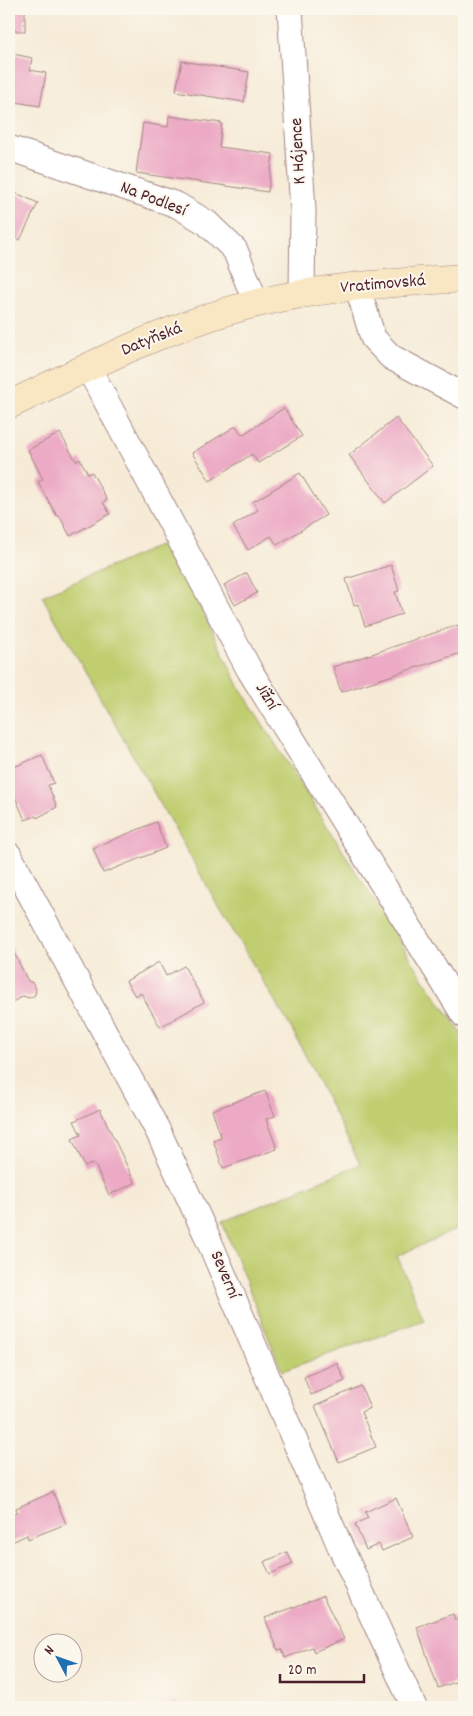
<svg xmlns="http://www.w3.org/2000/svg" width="473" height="1716" font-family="Dekko,sans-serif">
<rect width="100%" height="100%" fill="#fbf7ec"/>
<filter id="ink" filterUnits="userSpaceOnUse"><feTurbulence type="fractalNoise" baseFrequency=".02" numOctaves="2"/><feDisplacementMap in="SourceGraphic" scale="10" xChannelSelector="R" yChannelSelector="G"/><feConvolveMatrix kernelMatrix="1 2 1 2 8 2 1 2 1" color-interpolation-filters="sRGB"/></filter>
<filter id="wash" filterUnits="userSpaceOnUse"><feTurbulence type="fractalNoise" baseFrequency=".0096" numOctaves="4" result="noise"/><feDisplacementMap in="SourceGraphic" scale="20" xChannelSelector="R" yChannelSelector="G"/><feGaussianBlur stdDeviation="1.12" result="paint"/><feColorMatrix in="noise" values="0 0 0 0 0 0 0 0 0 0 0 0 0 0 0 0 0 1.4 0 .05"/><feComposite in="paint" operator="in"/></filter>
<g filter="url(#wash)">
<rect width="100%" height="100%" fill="#f6ebd7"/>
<path fill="#c0ce70" stroke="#85764e" d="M 168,542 L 240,688 L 423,978 L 464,1037 L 464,1226 L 397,1256 L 424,1320 L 282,1371 L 222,1222 L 360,1164 L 294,1033 L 223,914 L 42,596 Z"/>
<g id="blocks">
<path fill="#ecaac5" d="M 9,9 L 25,9 L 25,31 L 9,31 Z
M 9,53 L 32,58 L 30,70 L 46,73 L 40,106 L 9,101 Z
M 182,61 L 249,72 L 244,102 L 176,91 Z
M 169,116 L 222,123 L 219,147 L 273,154 L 268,192 L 136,173 L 143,123 L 168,127 Z
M 9,190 L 38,203 L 20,240 L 9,235 Z
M 284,408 L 302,436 L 258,463 L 252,454 L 210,481 L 192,453 L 236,426 L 242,435 Z
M 396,418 L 433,466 L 385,503 L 349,455 Z
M 60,433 L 76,461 L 80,459 L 88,474 L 92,472 L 107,500 L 103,502 L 110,514 L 70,536 L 59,515 L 57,516 L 38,482 L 43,479 L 28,450 Z
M 300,473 L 326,515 L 277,545 L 271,536 L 248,550 L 233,526 L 258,510 L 253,502 Z
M 391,565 L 399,591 L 395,592 L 402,614 L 365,626 L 358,604 L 354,605 L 346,579 Z
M 247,573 L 257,593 L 235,605 L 224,585 Z
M 464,623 L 464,652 L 341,692 L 333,667 Z
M 42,755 L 54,783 L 48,785 L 57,807 L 37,818 L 36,816 L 25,820 L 9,783 L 9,769 Z
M 156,822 L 166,848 L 103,873 L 93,848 Z
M 9,943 L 28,981 L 33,983 L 36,989 L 35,995 L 29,998 L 23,996 L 9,1004 Z
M 159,962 L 166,976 L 184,966 L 204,1002 L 160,1027 L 141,993 L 135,996 L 126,981 Z
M 265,1091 L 275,1116 L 266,1119 L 277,1149 L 223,1168 L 213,1140 L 221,1137 L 212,1110 Z
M 100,1109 L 135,1183 L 109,1195 L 94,1163 L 85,1167 L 72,1139 L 81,1135 L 74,1121 Z
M 337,1363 L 345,1381 L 311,1395 L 304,1377 Z
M 361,1386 L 370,1408 L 361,1412 L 376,1447 L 339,1462 L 315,1406 Z
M 53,1492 L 66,1524 L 28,1539 L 27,1535 L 12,1542 L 9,1535 L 9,1516 L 17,1512 L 16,1508 Z
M 396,1498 L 413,1537 L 382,1551 L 379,1544 L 366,1550 L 355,1524 L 368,1518 L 365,1512 Z
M 287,1552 L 293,1564 L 270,1574 L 264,1562 Z
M 323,1596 L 344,1639 L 314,1652 L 312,1647 L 285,1658 L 282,1649 L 278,1650 L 265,1618 Z
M 453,1614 L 455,1620 L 464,1617 L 464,1679 L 438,1688 L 417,1627 Z
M 176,1701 L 178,1707 L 159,1707 Z"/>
</g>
</g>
<g filter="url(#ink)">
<use href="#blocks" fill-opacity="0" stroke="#a08581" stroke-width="1"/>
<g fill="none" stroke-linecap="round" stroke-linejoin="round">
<g stroke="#a08581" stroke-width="27">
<path id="street" d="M 290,9 L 303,210 L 302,293
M 9,148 L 177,205 L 207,223 L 235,250 L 256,303
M 357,285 L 373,338 L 391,357 L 464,396
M 88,367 L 250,671 L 464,1015
M 9,855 L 158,1131 L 206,1234 L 340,1546 L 414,1707"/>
</g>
<g stroke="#a08581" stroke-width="29">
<path id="secondary" d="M 9,405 C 86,368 174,323 258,303 C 326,286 395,283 464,278"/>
</g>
<use href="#street" stroke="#fff" stroke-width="25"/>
<use href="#secondary" stroke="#f9e7c3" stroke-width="28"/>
</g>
</g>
<g text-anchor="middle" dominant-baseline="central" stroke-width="4" stroke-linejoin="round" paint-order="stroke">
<g font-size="18" fill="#4a1f2b" stroke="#fbf7ec">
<text transform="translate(299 151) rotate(-93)">K Hájence</text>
<text transform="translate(153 200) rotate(21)">Na Podlesí</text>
<text transform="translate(383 285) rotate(-5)">Vratimovská</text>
<text transform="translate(152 340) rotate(-22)">Datyňská</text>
<text transform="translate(266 697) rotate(58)">Jižní</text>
<text transform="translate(224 1275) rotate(67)">Severní</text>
</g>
</g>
<rect width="473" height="1716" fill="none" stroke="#fbf7ec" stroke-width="30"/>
<g transform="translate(58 1658) rotate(311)"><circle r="24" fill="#fbf7ec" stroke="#b4a19f"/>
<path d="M0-4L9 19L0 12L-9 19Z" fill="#1f6fb2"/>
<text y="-8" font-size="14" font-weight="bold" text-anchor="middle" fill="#4a1f2b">N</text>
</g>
<path d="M280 1674v8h84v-8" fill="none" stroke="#4a1f2b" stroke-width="2.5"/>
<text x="288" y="1674" font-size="15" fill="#4a1f2b" stroke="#fbf7ec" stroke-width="4" paint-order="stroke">20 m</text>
</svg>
